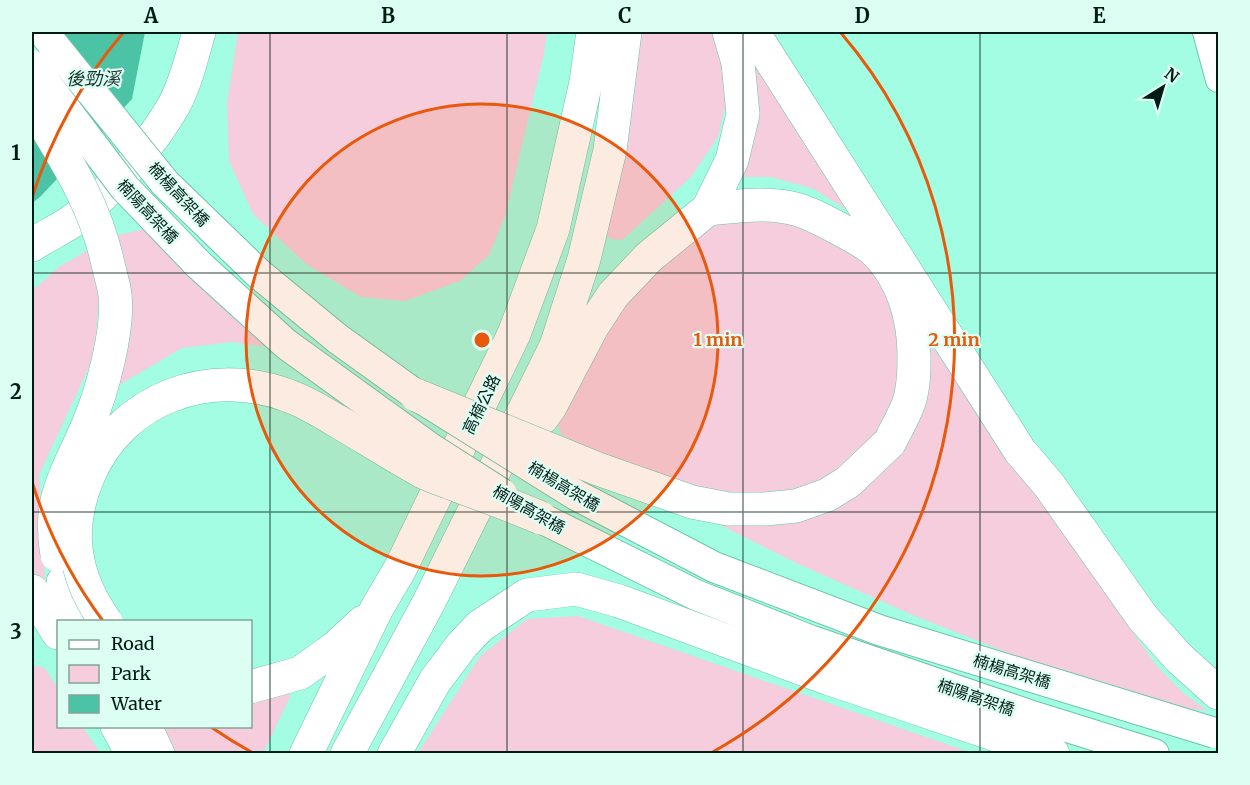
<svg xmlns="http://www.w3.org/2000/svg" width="1250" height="785" font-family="Merriweather,'Noto Sans TC',serif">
<rect width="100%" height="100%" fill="#a2fde2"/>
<path fill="#f5cddc" d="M 238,32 L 547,32 L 544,53 L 505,216 L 489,255 L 460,281 L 405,301 L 361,297 L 306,264 L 253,214 L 229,161 L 227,103 Z
M 636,32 L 716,32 L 728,95 L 718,137 L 691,177 L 622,240 L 611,239 L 606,235 Z
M 746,32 L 855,215 L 814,189 L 771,177 L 737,177 Z
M 729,218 L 777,218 L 831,233 L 886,281 L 1156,665 L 1183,693 L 1208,711 L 1177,707 L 1023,659 L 910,614 L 794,562 L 682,506 L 561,434 L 557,421 L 624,300 L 705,227 Z
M 149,228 L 281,349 L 231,342 L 182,348 L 109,391 L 127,299 L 118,235 Z
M 95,246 L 99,293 L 95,354 L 39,475 L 46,596 L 32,571 L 32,291 L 59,267 Z
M 578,616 L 972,753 L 418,753 L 480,656 L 527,619 Z
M 32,665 L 45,668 L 58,689 L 58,726 L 83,727 L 100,753 L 32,753 Z
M 291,689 L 289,699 L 263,753 L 168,753 L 154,727 L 250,726 L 251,694 Z"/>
<path fill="#4dc3a6" d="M 66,32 L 145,32 L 132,99 L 40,197 L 32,203 L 32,80 L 52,65 Z"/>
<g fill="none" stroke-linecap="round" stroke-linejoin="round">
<g stroke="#6ac5ac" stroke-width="26">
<path id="minor" d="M 1205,32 L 1218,80"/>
</g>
<g stroke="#6ac5ac" stroke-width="32">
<path id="tertiary" d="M 541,518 L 696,595 L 812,641 L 1029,715 L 1154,754"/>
</g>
<g stroke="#6ac5ac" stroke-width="34">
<path id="primary" d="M 753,32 L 1020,451 L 1049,485 L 1143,618 L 1179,658 L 1218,693
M 708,209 C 738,206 770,201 799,210 C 812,214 824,221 836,227 C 850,235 864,241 875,251 C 903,278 914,319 914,356 C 914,371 914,387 909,402 C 904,416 896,430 889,443
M 32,245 C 44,237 59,230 71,222 C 107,196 152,144 174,105 C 186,83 192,56 199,32
M 542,418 L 550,407 L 592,327 L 613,295 L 649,257 L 708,209 L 732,160 L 743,114 L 738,63 L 729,32
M 63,582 L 81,622
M 32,591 L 58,633
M 250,687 L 300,673 L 335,648 L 363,622
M 117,726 L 132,754
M 145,726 L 158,754
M 306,754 L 377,608 L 400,569 L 514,334 L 553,229 L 586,82 L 593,32
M 347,754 L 429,602 L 556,346 L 584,259 L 610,150 L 625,32
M 394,754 L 435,681 L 462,645 L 480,626 L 527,595 L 576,589 L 619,601 L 830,679 L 1053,754"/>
</g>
<use href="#minor" stroke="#fff" stroke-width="24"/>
<use href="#tertiary" stroke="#fff" stroke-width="30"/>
<use href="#primary" stroke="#fff" stroke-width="33"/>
<g stroke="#6ac5ac" stroke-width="32" stroke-linecap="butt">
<path id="tertiary-bridge" d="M 43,32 L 165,183 L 258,273 L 338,339 L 416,395 L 576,495 L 714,567 L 879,630 L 1215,733
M 32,65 L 125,188 L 199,265 L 286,344 L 430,448 L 502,494"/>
</g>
<g stroke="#6ac5ac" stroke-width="34" stroke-linecap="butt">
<path id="primary-bridge" d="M 32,104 C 64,157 95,203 108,264 C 110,274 114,285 115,295 C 119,330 102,392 88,425 C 67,475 47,497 57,555
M 416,395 L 598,469 L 692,502 L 728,509 L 765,509 L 796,506 L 827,495 L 848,482 L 889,443
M 106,622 C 73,576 66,529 88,477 C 121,397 211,366 289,396 C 306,402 322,412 337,421 C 366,438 394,456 423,472 C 435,478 449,482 461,487 C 488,497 515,507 541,518"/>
</g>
<use href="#tertiary-bridge" stroke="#fff" stroke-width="30"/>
<use href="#primary-bridge" stroke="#fff" stroke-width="33"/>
</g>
<path fill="none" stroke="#001c15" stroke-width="1.5" stroke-opacity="0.55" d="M 270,32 L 270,754M 507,32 L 507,754M 743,32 L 743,754M 980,32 L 980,754M 32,273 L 1218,273M 32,512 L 1218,512"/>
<circle cx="482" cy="340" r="236" fill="#e8590c" fill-opacity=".12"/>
<g fill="none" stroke="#e8590c" stroke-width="3">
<circle cx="482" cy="340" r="236"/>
<path d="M253 753A472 472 0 0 1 211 727M103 621A472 472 0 0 1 32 482M32 198A472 472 0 0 1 123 33M841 33A472 472 0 0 1 711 753"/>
</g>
<g text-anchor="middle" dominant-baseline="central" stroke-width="4.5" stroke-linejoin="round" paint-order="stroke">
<g font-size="16" fill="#001c15" stroke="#dcfef3">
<text transform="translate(179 194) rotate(47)">楠楊高架橋</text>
<text transform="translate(148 211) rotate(47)">楠陽高架橋</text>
<text transform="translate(481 404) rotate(-64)">高楠公路</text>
<text transform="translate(564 486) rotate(31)">楠楊高架橋</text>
<text transform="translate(529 509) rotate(30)">楠陽高架橋</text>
<text transform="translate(1012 671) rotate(17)">楠楊高架橋</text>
<text transform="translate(976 697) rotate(19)">楠陽高架橋</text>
</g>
<g font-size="18" font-style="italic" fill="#18322b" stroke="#dcfef3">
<text x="93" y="78">後勁溪</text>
</g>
</g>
<circle cx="482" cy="340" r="9" fill="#e8590c" stroke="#dcfef3" stroke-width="3"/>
<g font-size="18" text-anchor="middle" font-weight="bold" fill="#e8590c" stroke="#dcfef3" stroke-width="4.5" stroke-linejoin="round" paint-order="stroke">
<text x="718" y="346">1 min</text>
<text x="954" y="346">2 min</text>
</g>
<rect width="1250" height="785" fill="none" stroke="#dcfef3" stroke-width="66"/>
<rect x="57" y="620" width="195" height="108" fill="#dcfef3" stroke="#84a49a" stroke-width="1.5"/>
<rect x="69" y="640" width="30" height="9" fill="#ffffff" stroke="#84a49a" stroke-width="1.5"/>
<text x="111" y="650" font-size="18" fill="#001c15">Road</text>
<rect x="69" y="665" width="30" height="18" fill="#f5cddc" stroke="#84a49a" stroke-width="1.5"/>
<text x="111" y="680" font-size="18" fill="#001c15">Park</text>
<rect x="69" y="695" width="30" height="18" fill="#4dc3a6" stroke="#84a49a" stroke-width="1.5"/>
<text x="111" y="710" font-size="18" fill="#001c15">Water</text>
<g transform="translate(1163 87) rotate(37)" stroke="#dcfef3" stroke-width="4.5" paint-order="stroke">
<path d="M0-4.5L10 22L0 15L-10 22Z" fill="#001c15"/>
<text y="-9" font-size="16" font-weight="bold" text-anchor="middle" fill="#001c15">N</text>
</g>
<rect x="33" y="33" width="1184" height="719" fill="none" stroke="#001c15" stroke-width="2"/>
<g font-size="20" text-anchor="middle" font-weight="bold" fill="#001c15">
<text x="151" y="23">A</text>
<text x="388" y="23">B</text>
<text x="625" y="23">C</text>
<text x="862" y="23">D</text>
<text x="1099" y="23">E</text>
<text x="16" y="160">1</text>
<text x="16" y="399">2</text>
<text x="16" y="639">3</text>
</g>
</svg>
